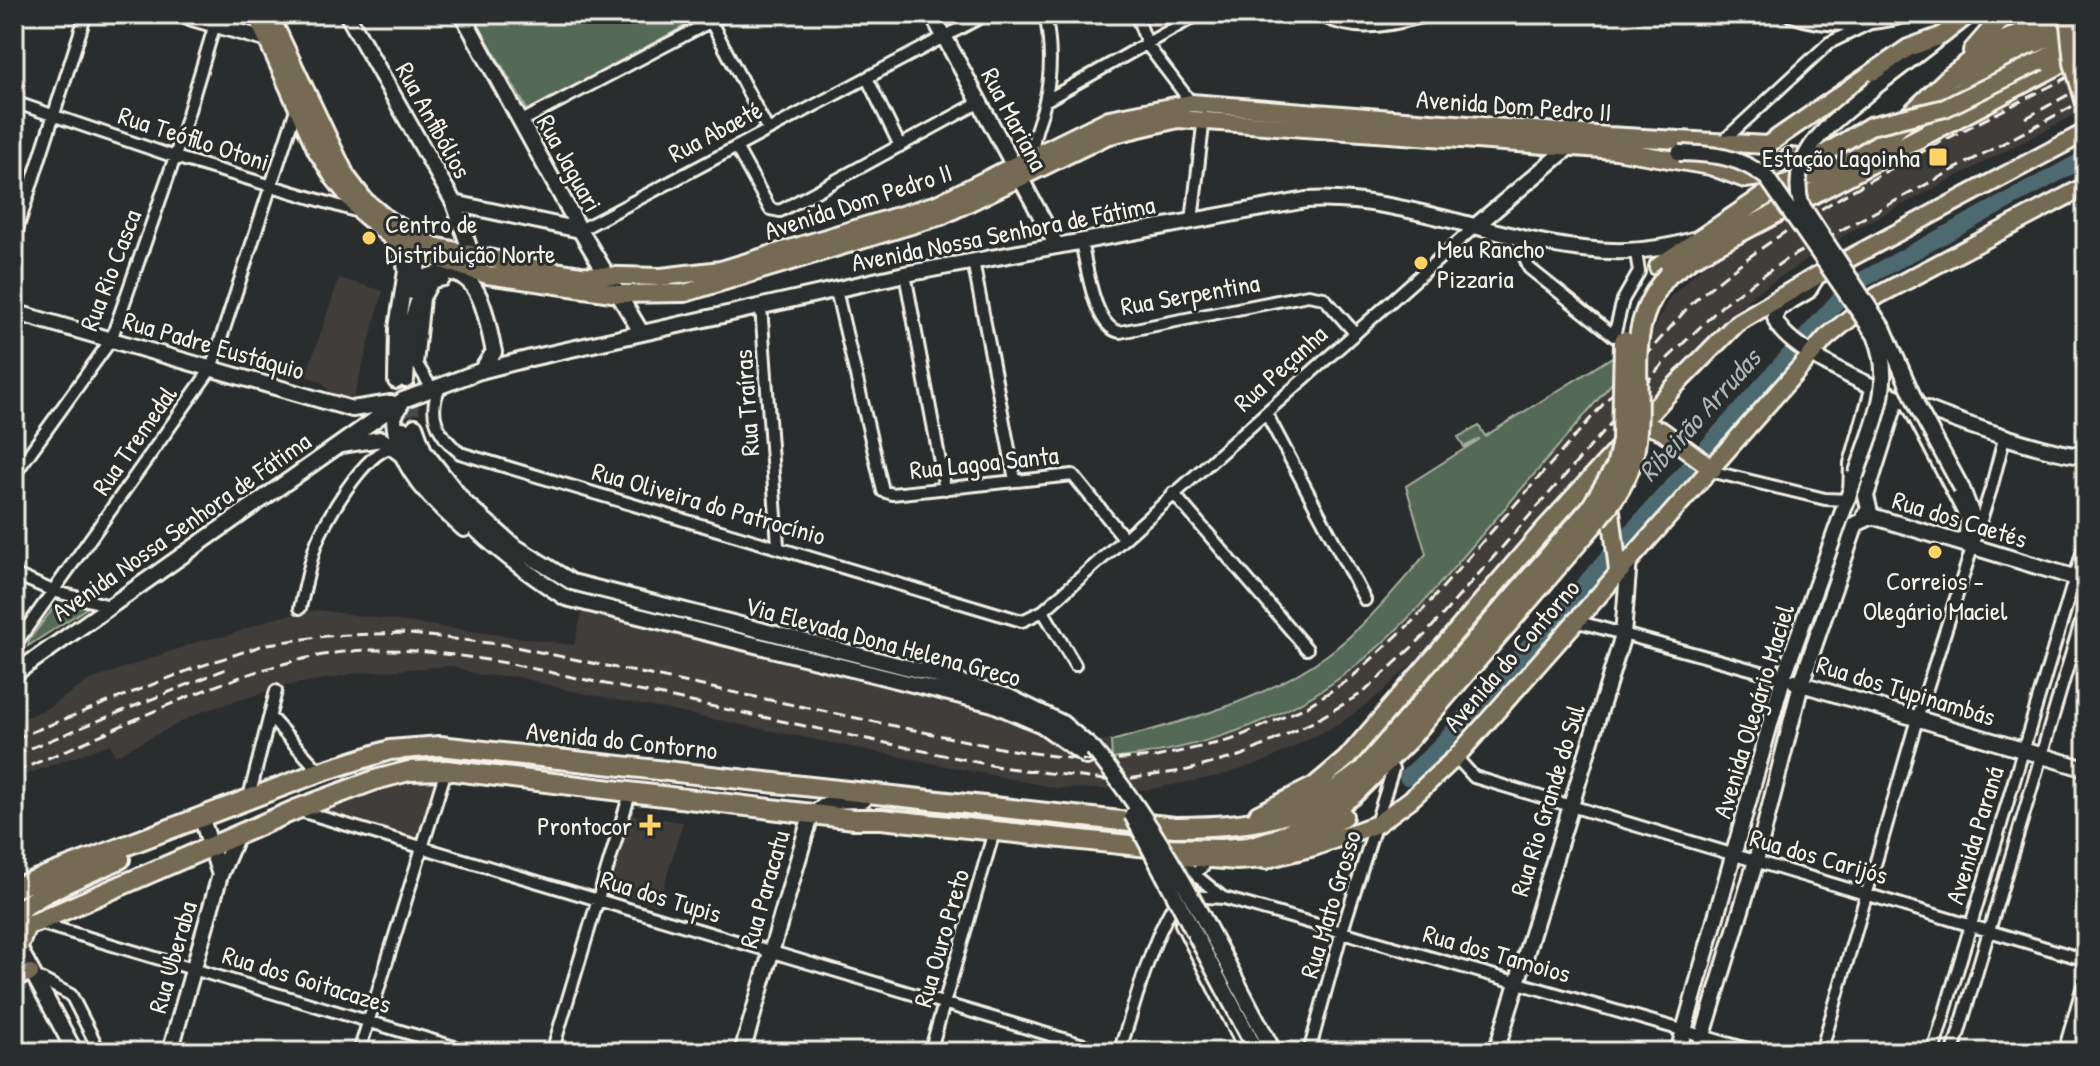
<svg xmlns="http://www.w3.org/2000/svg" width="2100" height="1066" font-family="'Patrick Hand',sans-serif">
<rect width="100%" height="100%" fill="#2a2d2e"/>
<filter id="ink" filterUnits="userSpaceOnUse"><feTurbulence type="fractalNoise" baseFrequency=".0125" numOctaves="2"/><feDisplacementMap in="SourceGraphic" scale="16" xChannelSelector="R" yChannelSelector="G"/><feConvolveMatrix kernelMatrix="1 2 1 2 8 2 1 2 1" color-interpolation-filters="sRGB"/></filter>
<g filter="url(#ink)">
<path fill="#3f3c3a" d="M 2086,62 L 2086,109 L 1848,233 L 1753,295 L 1687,357 L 1575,479 L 1437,640 L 1378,696 L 1341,723 L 1264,762 L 1219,776 L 1147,790 L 1056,788 L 567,690 L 519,677 L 478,675 L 453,666 L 357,673 L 285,686 L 201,712 L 115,756 L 110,744 L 14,779 L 14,722 L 44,710 L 90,680 L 202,640 L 226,636 L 274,618 L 318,610 L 574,645 L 583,609 L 988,711 L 1039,727 L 1062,742 L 1111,741 L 1178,724 L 1257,696 L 1327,655 L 1377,610 L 1426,554 L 1406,486 L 1653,331 L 1670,297 L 1703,266 Z
M 339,278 L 383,291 L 354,397 L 332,395 L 322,382 L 306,376 Z
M 411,781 L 435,782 L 416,839 L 316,814 Z
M 630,814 L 683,822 L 658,906 L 608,890 Z"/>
<path fill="#556b57" stroke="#a4aea0" stroke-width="2" d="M 472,14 L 707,14 L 528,111 Z
M 1614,356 L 1612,383 C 1570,432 1528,482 1485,531 C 1437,588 1388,647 1325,688 C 1262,729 1185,751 1112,759 L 1111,741 C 1186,721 1263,701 1327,655 C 1365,627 1395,589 1426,554 L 1406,486 L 1480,439 L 1464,447 L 1458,437 L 1479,426 L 1485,436 Z
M 62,597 L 87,608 L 28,646 L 29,640 Z"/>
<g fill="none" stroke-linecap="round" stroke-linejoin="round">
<path stroke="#4e6b71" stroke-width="16" d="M 1407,777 L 1434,752 L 1842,296 L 1860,281 L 2086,158"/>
<path stroke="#484a4a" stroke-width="14" stroke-dasharray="14 7" stroke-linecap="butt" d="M 406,380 L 415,426"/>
<g stroke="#f4f1e8" stroke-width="16">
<path id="street" d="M 1136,14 L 1148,46 L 1193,105
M 711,22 L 768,130
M 867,78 L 900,146
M 1045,101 L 1199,14
M 14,102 L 175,157 L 359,212
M 520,122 L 725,14
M 1721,143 L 1829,43 L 1868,24
M 736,147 L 770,209 L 780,211 L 978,103
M 1034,155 C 1031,135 1041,121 1045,101 C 1052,73 1051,43 1045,14
M 1192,221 L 1204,117
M 580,230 L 987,14
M 1529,238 L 1525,258 L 1529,268 L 1619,340
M 14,239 L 86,14
M 1081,242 C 1087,266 1094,328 1120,332 L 1308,295 L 1324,298 L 1355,333
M 973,261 L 1015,480
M 905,274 L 945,489
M 836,290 L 883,491 L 892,494 L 1073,475 L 1124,538
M 761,306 L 778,545
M 1614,336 L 1623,300 L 1639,272 L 1636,252
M 441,385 C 426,413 437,434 460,453 L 1022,621 L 1043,611 L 1478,224
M 432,389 L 417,364 L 424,298 L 433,282 L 444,280
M 1906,402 L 1966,518 L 1965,535 L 1956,541
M 1266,413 L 1365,600
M 1710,471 L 1825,499 L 1849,500 L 1850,463 L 1872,386
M 14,475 L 111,340 L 175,157 L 218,14
M 1173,493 L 1307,649
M 14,574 L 53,591 L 110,606
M 300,608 C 305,588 309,567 315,547 C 324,521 365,451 393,447
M 1043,611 L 1075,665
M 1573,624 L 1583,623 L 1783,678
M 14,646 L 211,369 L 297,106
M 270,717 L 320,772
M 1456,757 L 1474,777 L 2086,960
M 248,801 L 276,691
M 297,810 L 1107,1052
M 1176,859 L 1222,897
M 1188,896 L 1224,898 L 1758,1052
M 39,923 L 471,1052
M 1181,924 L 1246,1052
M 35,976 L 71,995 L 100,1052
M 359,1052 L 446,770
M 552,1052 L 631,790
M 930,1052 L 993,835
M 1119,1052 C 1142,985 1155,910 1209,860
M 1309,1052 L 1342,931 L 1393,769
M 1821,1052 L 1917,719 L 1991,489 L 2005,435
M 1933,1052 L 2086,540
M 1953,1052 L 2086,605"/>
</g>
<g stroke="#f4f1e8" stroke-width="20">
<path id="secondary" d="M 178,14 L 268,40
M 347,14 L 454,203 L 471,253
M 462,14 L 580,230 L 641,332
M 932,14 L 1057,246
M 1322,14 C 1356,32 1391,23 1426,14
M 1791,14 C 1831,28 1868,24 1909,14
M 1876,86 L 1935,41
M 454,203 L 580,230
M 1478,224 L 1569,147
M 393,242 L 404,257 L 406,271 L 397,328 L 396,381
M 1818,275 L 1808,291 L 1779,308 L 1775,316 C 1776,364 2039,456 2086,456
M 414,293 L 419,254
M 14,312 L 352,409 L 391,403
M 409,329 L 426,277 C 481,256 485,315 494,352 L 481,371
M 406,380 L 410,322
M 403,400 L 394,417 C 395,465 430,499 464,529
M 415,426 L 424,451 L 464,502 L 514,546 L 572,582 L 929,673 L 1009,697 L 1062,723 L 1093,749
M 403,429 C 435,502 500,556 566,598 L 993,704 L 1042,725 L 1087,757
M 341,445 L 381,439 L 402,455
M 1962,489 L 1973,518 L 1973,547
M 1865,514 L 2086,581
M 1871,517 L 1866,496 L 1897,398
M 14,674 L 403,400 L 480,371 L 531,358 L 905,274 L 1306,200 C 1437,192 1564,282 1693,240
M 1795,682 L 2086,769
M 202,819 L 220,875
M 17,944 L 75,1052
M 170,1052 L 220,875 L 237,835
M 742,1052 L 809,822 C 823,799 838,800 863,800
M 1496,1052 L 1623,635 L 1629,559
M 1678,1052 L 1783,678 L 1856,475
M 1698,1052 L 1756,861 L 1801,684 L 1856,524 L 1871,517
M 2066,1052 L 2086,982"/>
</g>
<g stroke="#f4f1e8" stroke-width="22">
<path id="primary" d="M 256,14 L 317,151 L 334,178 L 361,212 L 403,247 L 487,275 L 619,294 L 685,293 L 941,216 L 1106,136 L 1178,119 L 1616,150 L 1710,166 L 1745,179 L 1760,177 L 1790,157 L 1808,159 L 1824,154
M 269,14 L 346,176 L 365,201 L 389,221 L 434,246 L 534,268 L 581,275 L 661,277 L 721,270 L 937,204 L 1109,119 L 1191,103 L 1608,136 L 1767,145 L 1908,48 L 1941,36 L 1969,14
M 2040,61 L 2060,50
M 1641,423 L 1662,431 L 1713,469
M 1598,501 L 1611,511 L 1618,571
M 1258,814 L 1314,786 L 1346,759 L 1540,534 L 1674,387 L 1737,323 L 1818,275 L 2086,132
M 1158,855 L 1237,861 L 1266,859 L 1314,847 L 1377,824 L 1411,799 L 1456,757 L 1826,338 L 1877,296 L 2086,186
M 14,960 L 27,926
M 14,976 L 30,973"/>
</g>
<g stroke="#f4f1e8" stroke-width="24">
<path id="highway" d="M 1973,51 L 2005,14
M 1943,107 L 1999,59 L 2086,21
M 1659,267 L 1772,191 L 1836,164 L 1894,131 L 1950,77 L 1990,47 L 2066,14
M 1669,274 L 1691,258 L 2086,50
M 1266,859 L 1322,831 L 1343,816
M 14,888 L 320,772 L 390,750 L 440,746 L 1175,827 C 1255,826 1299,821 1363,770 L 1590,509
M 14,917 C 25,897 97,870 120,859
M 14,929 L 37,922 L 295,810 L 375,780 L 409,771 L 446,770 L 854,819 L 881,819 L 1158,848 L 1222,849 L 1249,847 L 1276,839 L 1326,814 L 1353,795 L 1409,739 L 1598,519"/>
</g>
<use href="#street" stroke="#2a2d2e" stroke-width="10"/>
<use href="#secondary" stroke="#2a2d2e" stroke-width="14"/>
<use href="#primary" stroke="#756b52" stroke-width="16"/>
<use href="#highway" stroke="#756b52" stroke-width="18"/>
<path stroke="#f4f1e8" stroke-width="3" stroke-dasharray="12 6" stroke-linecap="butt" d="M 2026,118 L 2086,85
M 14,739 L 192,669 L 267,644 L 326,636 L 402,633 L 506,645 L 1005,749 L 1089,761 L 1156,757 L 1231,740 L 1304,708 L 1350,679 L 1414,620 L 1690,305 C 1798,207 1956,135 2086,68
M 14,755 L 226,669
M 14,772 C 119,731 223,670 335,653 C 393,645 450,654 506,663 L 1000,767 L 1113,781 L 1188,770 L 1243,755 L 1315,721 L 1364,692 L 1425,635 L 1668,358 L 1728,300 L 1785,260 L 2086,99"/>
<g stroke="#f4f1e8" stroke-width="20" stroke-linecap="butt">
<path id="secondary-bridge" d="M 1876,86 C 1839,119 1786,148 1801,204 L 1884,330 L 1919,410 L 1962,489
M 1679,153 C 1714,154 1739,156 1767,178 L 1875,335 C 1896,383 1872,428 1856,475
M 1093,749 C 1169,839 1218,949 1274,1052
M 1132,815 L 1257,1052"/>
</g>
<g stroke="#f4f1e8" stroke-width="22" stroke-linecap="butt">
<path id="primary-bridge" d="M 1824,154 L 1870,126 L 1945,108 L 2040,61"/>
</g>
<g stroke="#f4f1e8" stroke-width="24" stroke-linecap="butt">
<path id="highway-bridge" d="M 2069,14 L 2074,63 L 2086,103
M 1590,509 L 1616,467 L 1622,441 L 1624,341
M 1598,519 C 1614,499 1629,478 1634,453 C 1647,387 1618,331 1669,274"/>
</g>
<use href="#secondary-bridge" stroke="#2a2d2e" stroke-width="14"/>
<use href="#primary-bridge" stroke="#756b52" stroke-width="16"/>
<use href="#highway-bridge" stroke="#756b52" stroke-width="18"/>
</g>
</g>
<g fill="#ffd166" stroke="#2a2d2e" stroke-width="3">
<rect x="1928" y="147" width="20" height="20" rx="4"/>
<circle cx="369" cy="238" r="8"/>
<circle cx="1421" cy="263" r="8"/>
<circle cx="1935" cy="552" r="8"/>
<path d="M646 813h8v8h8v8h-8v8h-8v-8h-8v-8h8z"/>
</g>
<g text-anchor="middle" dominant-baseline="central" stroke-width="6" stroke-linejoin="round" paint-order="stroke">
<g font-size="26" fill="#f4f1e8" stroke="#2a2d2e">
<text transform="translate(1514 105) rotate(4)">Avenida Dom Pedro II</text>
<text transform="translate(1015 119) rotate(62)">Rua Mariana</text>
<text transform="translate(434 120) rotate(61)">Rua Anfibólios</text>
<text transform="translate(715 131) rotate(-28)">Rua Abaeté</text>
<text transform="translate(194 138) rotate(18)">Rua Teófilo Otoni</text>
<text transform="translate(570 163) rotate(61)">Rua Jaguari</text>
<text transform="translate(858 201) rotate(-18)">Avenida Dom Pedro II</text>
<text transform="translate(1003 233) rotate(-11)">Avenida Nossa Senhora de Fátima</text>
<text transform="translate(110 270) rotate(-69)">Rua Rio Casca</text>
<text transform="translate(1190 294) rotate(-10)">Rua Serpentina</text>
<text transform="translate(214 345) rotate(16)">Rua Padre Eustáquio</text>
<text transform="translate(1280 368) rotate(-42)">Rua Peçanha</text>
<text transform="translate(746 403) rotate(-94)">Rua Traíras</text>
<text transform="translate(134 440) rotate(-55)">Rua Tremedal</text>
<text transform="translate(984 462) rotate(-6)">Rua Lagoa Santa</text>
<text transform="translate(709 503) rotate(16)">Rua Oliveira do Patrocínio</text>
<text transform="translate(1960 519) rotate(17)">Rua dos Caetés</text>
<text transform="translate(181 526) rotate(-35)">Avenida Nossa Senhora de Fátima</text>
<text transform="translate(883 641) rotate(15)">Via Elevada Dona Helena Greco</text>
<text transform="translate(1511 655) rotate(-49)">Avenida do Contorno</text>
<text transform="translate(1906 690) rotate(17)">Rua dos Tupinambás</text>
<text transform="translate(1753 711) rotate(-73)">Avenida Olegário Maciel</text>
<text transform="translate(622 740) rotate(6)">Avenida do Contorno</text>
<text transform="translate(1547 800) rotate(-73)">Rua Rio Grande do Sul</text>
<text transform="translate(1974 835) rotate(-73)">Avenida Paraná</text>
<text transform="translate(1819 856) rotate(16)">Rua dos Carijós</text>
<text transform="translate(764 889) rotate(-74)">Rua Paracatu</text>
<text transform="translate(661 896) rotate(17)">Rua dos Tupis</text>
<text transform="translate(1330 904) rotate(-73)">Rua Mato Grosso</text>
<text transform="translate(941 938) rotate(-74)">Rua Ouro Preto</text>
<text transform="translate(1497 953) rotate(16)">Rua dos Tamoios</text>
<text transform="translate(172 957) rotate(-74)">Rua Uberaba</text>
<text transform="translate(307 979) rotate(17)">Rua dos Goitacazes</text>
</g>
<g font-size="26" fill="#f4f1e8" stroke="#2a2d2e" text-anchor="end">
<text x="1920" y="157">Estação Lagoinha</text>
<text x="385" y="223" text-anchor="start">Centro de<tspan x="385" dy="30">Distribuição Norte</tspan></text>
<text x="1437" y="248" text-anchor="start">Meu Rancho<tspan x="1437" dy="30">Pizzaria</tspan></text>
<text x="1935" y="580" text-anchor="middle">Correios -<tspan x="1935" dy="30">Olegário Maciel</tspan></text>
<text x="632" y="825">Prontocor</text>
</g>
<g font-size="28" font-style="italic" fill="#a9b5b2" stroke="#2a2d2e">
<text transform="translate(1699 415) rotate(-48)">Ribeirão Arrudas</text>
</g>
</g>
<rect width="2100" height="1066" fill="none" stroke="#2a2d2e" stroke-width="48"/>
<rect x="24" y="24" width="2052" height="1018" fill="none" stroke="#f4f1e8" stroke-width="3" filter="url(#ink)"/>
</svg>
